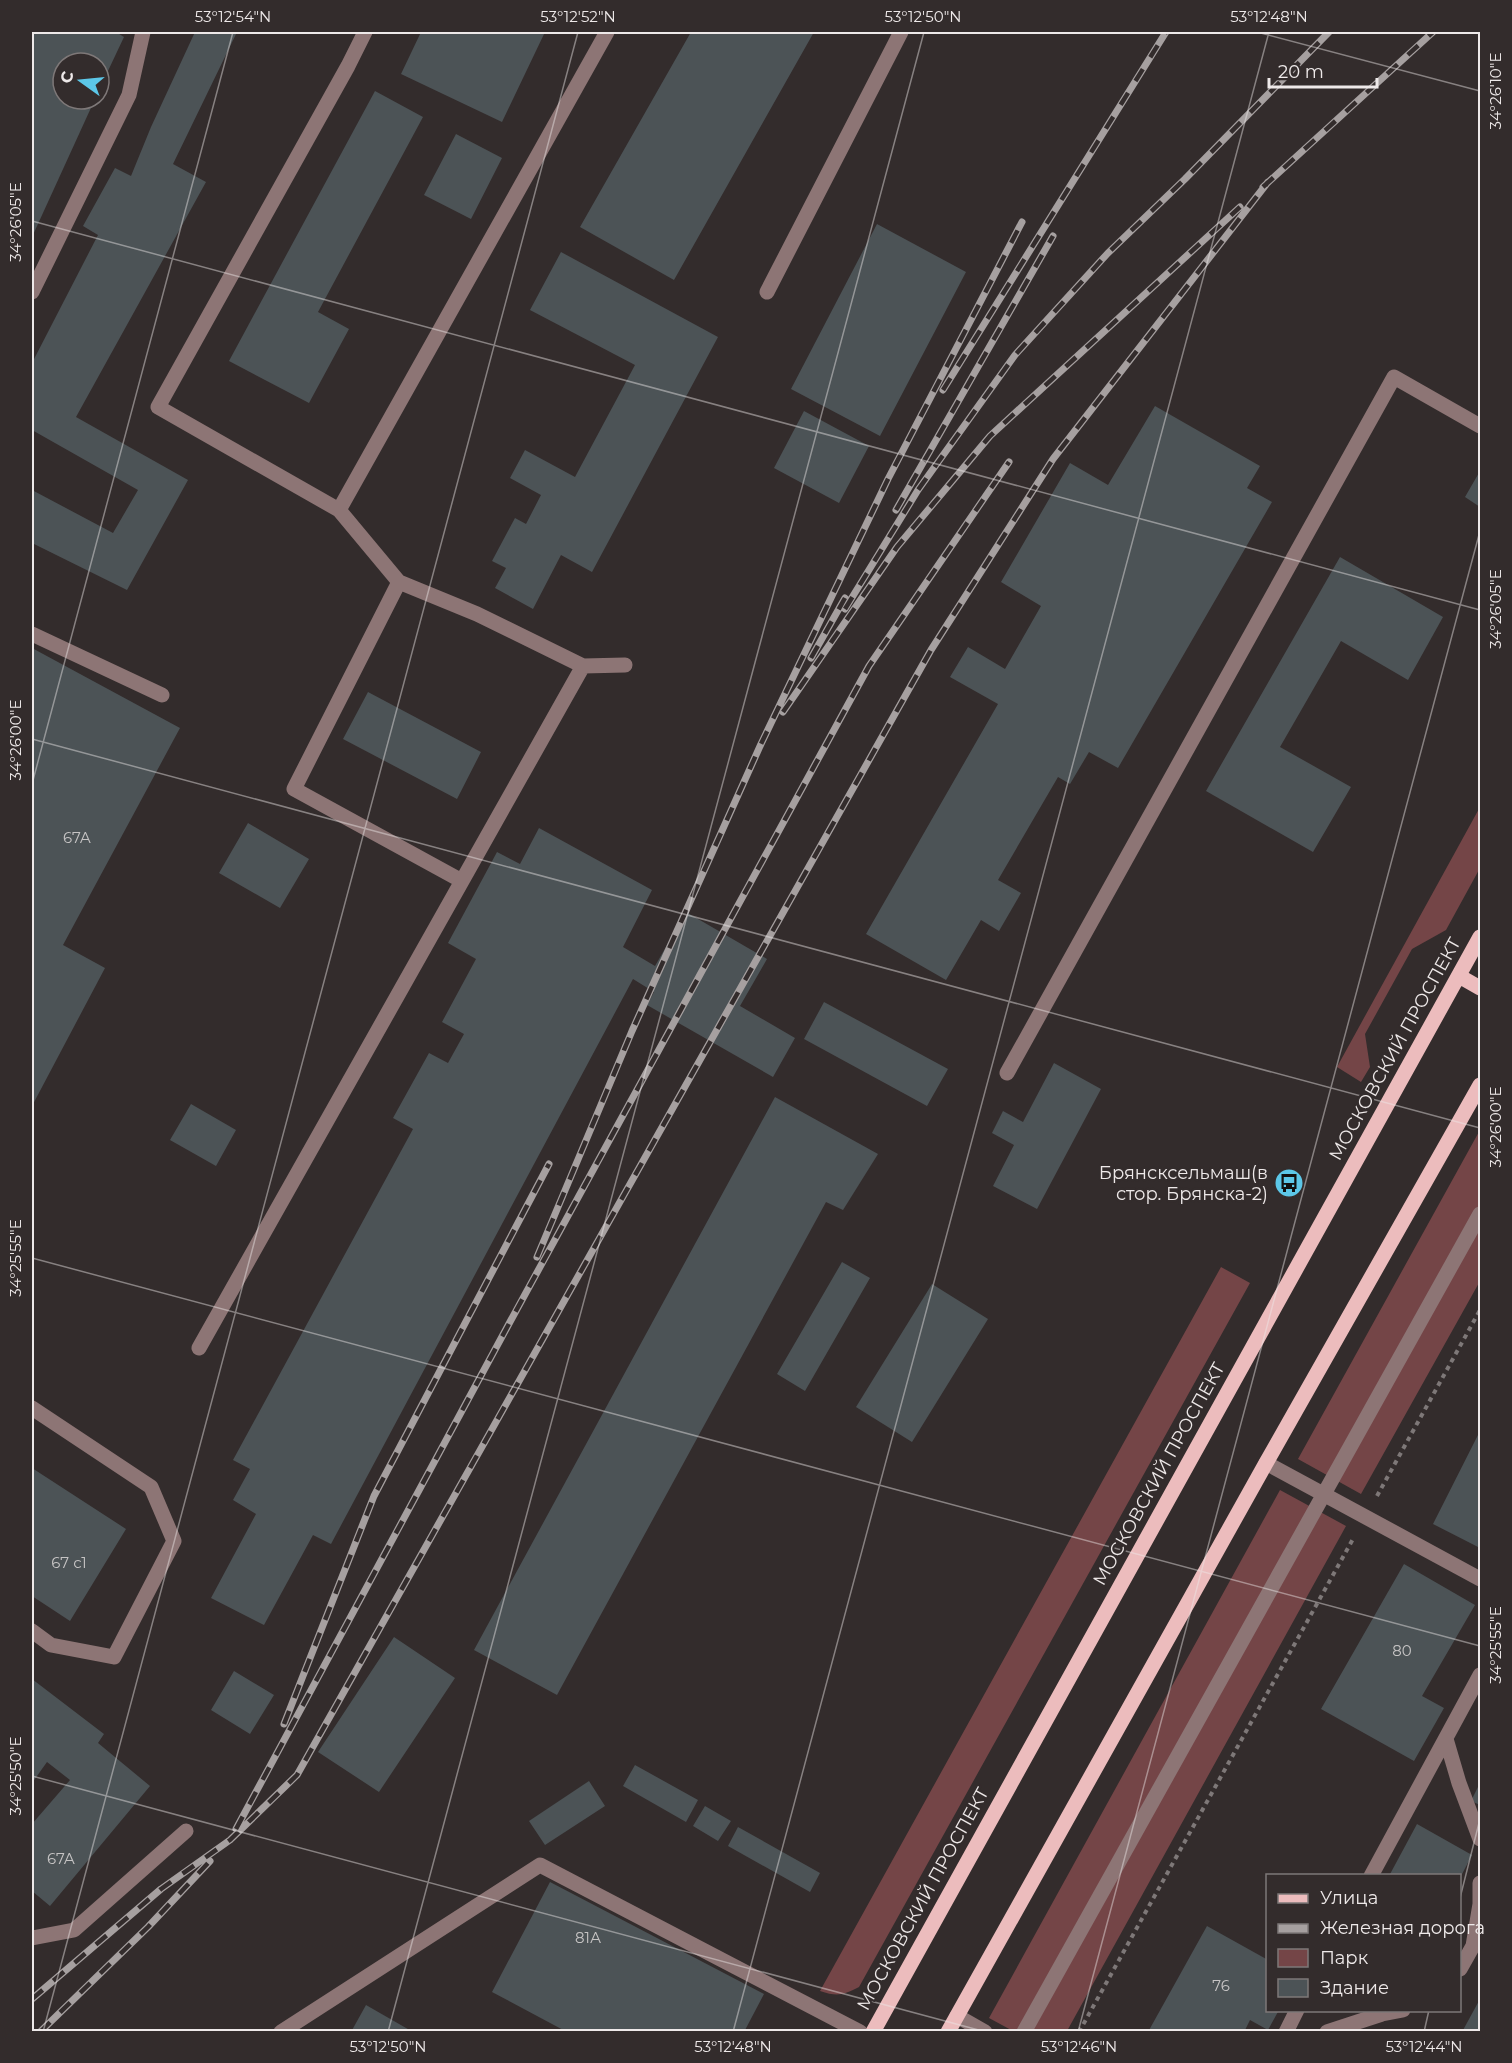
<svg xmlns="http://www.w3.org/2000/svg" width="1512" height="2063" font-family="Montserrat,sans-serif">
<rect width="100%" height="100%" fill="#332c2c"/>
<path fill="#744547" d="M 1480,807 L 1480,868 L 1446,930 L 1412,949 L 1365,1034 L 1370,1067 L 1361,1082 L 1337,1067 Z
M 1480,1130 L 1480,1281 L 1361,1494 L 1298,1459 Z
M 1221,1267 L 1250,1283 L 859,1987 C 843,1995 838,1997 820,1991 Z
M 1280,1490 L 1346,1526 L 1067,2031 L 1013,2031 L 989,2018 Z"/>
<path fill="#4c5356" d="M 32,32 L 116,32 L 124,37 L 99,90 L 99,63 L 63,63 L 63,99 L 95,99 L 32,237 Z
M 195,32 L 237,32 L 173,164 L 206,182 L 76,417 L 188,480 L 127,590 L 32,543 L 32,490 L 113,533 L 138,490 L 32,430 L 32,363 L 98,235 L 83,226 L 115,168 L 131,176 L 151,127 Z
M 421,32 L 545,32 L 502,122 L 401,74 Z
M 691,32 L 814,32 L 674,280 L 580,227 Z
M 375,91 L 423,117 L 318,312 L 349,329 L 309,403 L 229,361 Z
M 456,134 L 502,158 L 471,219 L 424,195 Z
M 877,224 L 966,272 L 880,436 L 791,389 Z
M 561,252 L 718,337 L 592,572 L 561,555 L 533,609 L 495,588 L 506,568 L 492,561 L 515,518 L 526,524 L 541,495 L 510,478 L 525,450 L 575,477 L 635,365 L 530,310 Z
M 1155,406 L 1260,466 L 1247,488 L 1272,502 L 1118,768 L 1089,752 L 1070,784 L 1058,777 L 998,880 L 1021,893 L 999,931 L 981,920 L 946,980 L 866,934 L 998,704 L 950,677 L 968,647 L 1005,669 L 1041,606 L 1001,582 L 1070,463 L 1108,485 Z
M 804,411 L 869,446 L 839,503 L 774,468 Z
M 1480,471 L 1480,507 L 1465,497 Z
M 1340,557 L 1443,617 L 1408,680 L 1341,641 L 1280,747 L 1351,787 L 1313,852 L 1206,791 Z
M 32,648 L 180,728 L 63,945 L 105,968 L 32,1106 Z
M 368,692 L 481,752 L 457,799 L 343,739 Z
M 248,823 L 309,859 L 280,908 L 219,873 Z
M 539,828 L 652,890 L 623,947 L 655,966 L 686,912 L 767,959 L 740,1006 L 795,1038 L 773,1077 L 647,1005 L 654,992 L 633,979 L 331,1544 L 313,1535 L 264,1625 L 211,1598 L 256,1514 L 233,1500 L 250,1469 L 233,1460 L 413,1129 L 393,1118 L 429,1053 L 448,1063 L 464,1034 L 442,1022 L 476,959 L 448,943 L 497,852 L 520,864 Z
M 824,1002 L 948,1069 L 927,1106 L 804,1039 Z
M 1054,1063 L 1101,1089 L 1037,1209 L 993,1186 L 1014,1145 L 992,1133 L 1003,1111 L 1023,1122 Z
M 775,1097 L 878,1154 L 843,1210 L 826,1202 L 557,1695 L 474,1650 Z
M 191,1104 L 236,1130 L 216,1166 L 170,1140 Z
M 842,1262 L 870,1278 L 805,1391 L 777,1374 Z
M 932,1284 L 988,1319 L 912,1442 L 856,1407 Z
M 1480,1431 L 1480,1548 L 1433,1524 Z
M 32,1468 L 126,1529 L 70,1621 L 32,1596 Z
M 1404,1564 L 1475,1605 L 1422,1696 L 1444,1708 L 1414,1761 L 1321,1709 Z
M 394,1637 L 455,1678 L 379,1792 L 318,1752 Z
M 234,1671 L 274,1695 L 250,1734 L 211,1710 Z
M 32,1679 L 104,1734 L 98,1743 L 150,1786 L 50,1906 L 32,1891 L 32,1824 L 70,1780 L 47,1762 L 32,1783 Z
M 635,1765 L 698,1800 L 686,1822 L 623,1786 Z
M 589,1781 L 605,1806 L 545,1845 L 529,1821 Z
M 1480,1783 L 1480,1805 L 1471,1801 Z
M 705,1806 L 731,1821 L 718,1841 L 693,1826 Z
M 1417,1824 L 1472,1855 L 1461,1876 L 1389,1876 Z
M 738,1827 L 820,1873 L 810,1892 L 728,1846 Z
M 550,1882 L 764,1994 L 744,2032 L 567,2032 L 492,1992 Z
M 1207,1926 L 1268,1960 L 1268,2010 L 1279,2010 L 1268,2030 L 1250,2020 L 1244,2032 L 1148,2032 Z
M 1480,1999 L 1480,2032 L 1462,2032 Z
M 366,2005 L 413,2032 L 351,2032 Z"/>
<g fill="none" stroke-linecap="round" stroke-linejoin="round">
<path stroke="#7e7878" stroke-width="4" stroke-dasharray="4.5 4.5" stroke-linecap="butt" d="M 1377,1496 L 1480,1310
M 1079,2032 L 1353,1539"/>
<path stroke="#8d7575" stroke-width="15" d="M 365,32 L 348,66 L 158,407 L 339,510 L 607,32
M 32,292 L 129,95 L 143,32
M 767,292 L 901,32
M 339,510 L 399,582 L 477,614 L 583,666 L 625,665
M 399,582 L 294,789 L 462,881 L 583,666
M 32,634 L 162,695
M 1007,1073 L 1394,377 L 1480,426
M 199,1348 L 462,881
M 32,1408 L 151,1487 L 174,1541 L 114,1657 L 51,1645 L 32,1631
M 1266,1463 L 1480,1579
M 1446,1739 L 1459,1783 L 1480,1839
M 1371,1876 L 1480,1675
M 32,1938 L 74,1930 L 186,1831
M 1460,1969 L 1473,1946 L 1480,1904 L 1480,1883
M 957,2016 L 985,2032
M 281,2032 L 540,1865 L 860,2032
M 1024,2032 L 1480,1214
M 1286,2032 L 1297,2010
M 1327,2032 L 1382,2014 L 1403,2010"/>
<path stroke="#ecbcbd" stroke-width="15" d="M 1459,976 L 1480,988
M 873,2032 L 1480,937
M 948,2032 L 1266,1463 L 1480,1085"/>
<g stroke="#a6a0a0" stroke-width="7">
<path id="rail" d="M 1263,187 L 1433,32
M 943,390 L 1166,32
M 896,510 L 1053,236
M 845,609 L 918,490 L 1015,355 L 1108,253 L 1185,179 L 1329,32
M 811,658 L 845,598
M 783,712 L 897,547 L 990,436 L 1240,207
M 537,1257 L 632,1031 L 761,744 L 888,479 L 1022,222
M 284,1724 L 374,1496 L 549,1164
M 236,1829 L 511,1320 L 869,666 L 1009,462
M 32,1999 L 161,1889 L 230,1840 L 297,1775 L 931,650 L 1053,459 L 1268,182
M 40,2032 L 148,1927 L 210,1861"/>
</g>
<use href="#rail" stroke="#332c2c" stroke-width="4.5" stroke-dasharray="14" stroke-linecap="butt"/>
</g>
<path fill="none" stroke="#eee9e9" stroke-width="1.5" stroke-opacity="0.45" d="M 1257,32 L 1480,91M 32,221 L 1480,610M 32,739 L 1480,1128M 32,784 L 233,32M 32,1258 L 1480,1646M 32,1776 L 986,2032M 1460,1898 L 1480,1819M 43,2032 L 578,32M 388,2032 L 924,32M 733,2032 L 1269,32M 1078,2032 L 1480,531M 1424,2032 L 1429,2010"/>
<defs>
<g id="bus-disc" transform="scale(1.5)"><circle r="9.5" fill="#5cc7e8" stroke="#332c2c"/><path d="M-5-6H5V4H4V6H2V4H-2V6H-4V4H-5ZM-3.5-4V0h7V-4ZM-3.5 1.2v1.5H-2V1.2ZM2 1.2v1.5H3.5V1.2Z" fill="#111"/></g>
</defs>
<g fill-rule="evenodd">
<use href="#bus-disc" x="1289" y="1183"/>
</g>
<g text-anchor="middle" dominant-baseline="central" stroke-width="4.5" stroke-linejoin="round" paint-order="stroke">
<g font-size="15" fill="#c6c4c4">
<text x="77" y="837">67А</text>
<text x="69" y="1562">67 с1</text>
<text x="1402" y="1650">80</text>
<text x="61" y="1858">67А</text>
<text x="588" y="1937">81А</text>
<text x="1221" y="1985">76</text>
</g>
<g font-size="18" fill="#eee9e9" stroke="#332c2c">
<text transform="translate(1395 1049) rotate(-61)">МОСКОВСКИЙ ПРОСПЕКТ</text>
<text transform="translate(1159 1474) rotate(-61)">МОСКОВСКИЙ ПРОСПЕКТ</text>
<text transform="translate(923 1899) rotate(-61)">МОСКОВСКИЙ ПРОСПЕКТ</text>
</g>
<g font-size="18" fill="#eee9e9" stroke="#332c2c" text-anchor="end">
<text x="1268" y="1173">Брянсксельмаш(в<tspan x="1268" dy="21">стор. Брянска-2)</tspan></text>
</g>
</g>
<rect width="1512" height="2063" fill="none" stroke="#332c2c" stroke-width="66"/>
<rect x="1266" y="1874" width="195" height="138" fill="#332c2c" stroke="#7e7878" stroke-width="1.5"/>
<rect x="1278" y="1894" width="30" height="9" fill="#ecbcbd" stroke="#7e7878" stroke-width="1.5"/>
<text x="1320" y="1904" font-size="18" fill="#eee9e9">Улица</text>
<rect x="1278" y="1924" width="30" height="9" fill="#a6a0a0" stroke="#7e7878" stroke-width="1.5"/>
<text x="1320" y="1934" font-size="18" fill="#eee9e9">Железная дорога</text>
<rect x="1278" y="1949" width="30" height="18" fill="#744547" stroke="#7e7878" stroke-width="1.5"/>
<text x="1320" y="1964" font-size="18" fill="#eee9e9">Парк</text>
<rect x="1278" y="1979" width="30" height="18" fill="#4c5356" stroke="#7e7878" stroke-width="1.5"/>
<text x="1320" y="1994" font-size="18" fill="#eee9e9">Здание</text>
<g transform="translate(81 81) rotate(285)"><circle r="28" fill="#332c2c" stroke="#7e7878" stroke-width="1.5"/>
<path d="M0-4.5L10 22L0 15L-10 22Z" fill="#5cc7e8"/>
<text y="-9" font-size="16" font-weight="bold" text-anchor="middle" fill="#eee9e9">С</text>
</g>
<path d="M1269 78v9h108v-9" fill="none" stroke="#eee9e9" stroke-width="3"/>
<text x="1278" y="78" font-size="18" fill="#eee9e9" stroke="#332c2c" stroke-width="4.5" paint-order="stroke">20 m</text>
<rect x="33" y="33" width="1446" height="1997" fill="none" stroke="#eee9e9" stroke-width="2"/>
<g font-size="15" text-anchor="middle" fill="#eee9e9">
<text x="233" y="22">53°12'54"N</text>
<text x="578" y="22">53°12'52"N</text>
<text x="923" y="22">53°12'50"N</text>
<text x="1269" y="22">53°12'48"N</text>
<text transform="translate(1496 91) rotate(-90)" y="5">34°26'10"E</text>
<text transform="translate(16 222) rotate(-90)" y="5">34°26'05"E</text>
<text transform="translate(1496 609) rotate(-90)" y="5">34°26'05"E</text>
<text transform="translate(16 740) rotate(-90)" y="5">34°26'00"E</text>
<text transform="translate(1496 1127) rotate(-90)" y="5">34°26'00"E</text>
<text transform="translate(16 1258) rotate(-90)" y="5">34°25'55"E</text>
<text transform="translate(1496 1645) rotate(-90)" y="5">34°25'55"E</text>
<text transform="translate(16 1776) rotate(-90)" y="5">34°25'50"E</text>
<text x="388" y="2052">53°12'50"N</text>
<text x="733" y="2052">53°12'48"N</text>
<text x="1079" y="2052">53°12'46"N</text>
<text x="1424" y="2052">53°12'44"N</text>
</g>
</svg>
